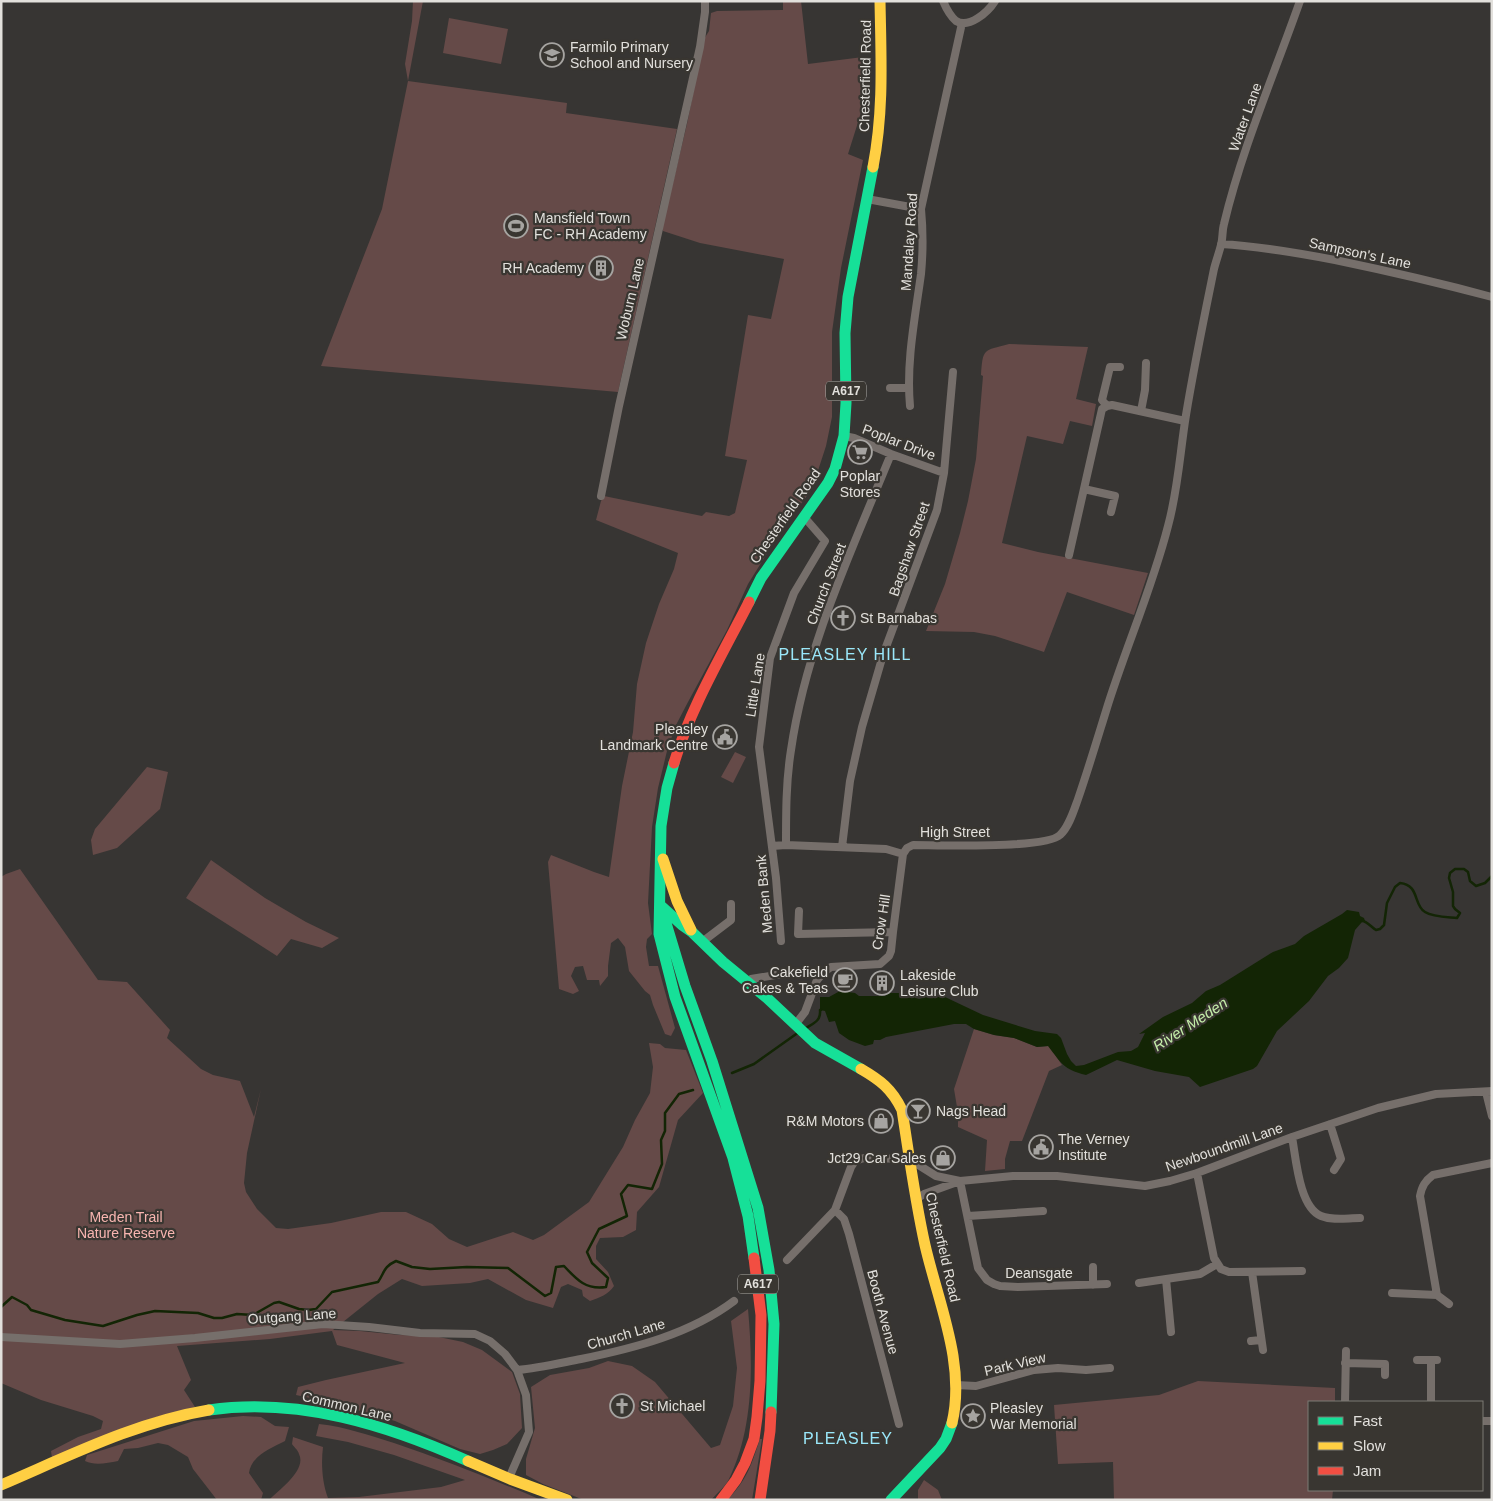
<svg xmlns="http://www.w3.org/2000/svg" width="1493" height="1501" font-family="Helvetica,sans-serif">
<rect width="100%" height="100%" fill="#373533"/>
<path fill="#654a48" d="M 413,1 L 423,1 L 408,81 L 567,103 L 566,113 L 677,129 L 618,392 L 321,366 L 382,209 L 408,81 L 405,64 L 412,21 Z
M 783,1 L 801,1 L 808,64 L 863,57 L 866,97 L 848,154 L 863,160 L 841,268 L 832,332 L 832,417 L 826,446 L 812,489 L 781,531 L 748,584 L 727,630 L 688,702 L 676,725 L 667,751 L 658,788 L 652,827 L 648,903 L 652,934 L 647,939 L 646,947 L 649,966 L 658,966 L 675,1028 L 671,1036 L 665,1034 L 653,1005 L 650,995 L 645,991 L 629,971 L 625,947 L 618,938 L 611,943 L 608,966 L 608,976 L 600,986 L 599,980 L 587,980 L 583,966 L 575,967 L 571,976 L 579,991 L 573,994 L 559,989 L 548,862 L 551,855 L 594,872 L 609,877 L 622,786 L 633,732 L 637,684 L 646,643 L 659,604 L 674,569 L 678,553 L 596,520 L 601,501 L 604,496 L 702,516 L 706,512 L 729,516 L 735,513 L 747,460 L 725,456 L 748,315 L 771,319 L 784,259 L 700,243 L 663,231 L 663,224 L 687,124 L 704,39 L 709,31 L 711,13 L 717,11 L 783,10 Z
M 449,18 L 508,29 L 501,64 L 443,53 Z
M 1009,344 L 1088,347 L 1076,399 L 1096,404 L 1092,426 L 1070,421 L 1063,444 L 1027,436 L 1002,543 L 1038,552 L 1148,573 L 1134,615 L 1067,592 L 1044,652 L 995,636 L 974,632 L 926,631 L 945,584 L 960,533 L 968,501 L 976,459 L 983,376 L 981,375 C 983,348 983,351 1009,344 Z
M 735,752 L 746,757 L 733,783 L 721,777 Z
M 147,767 L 168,772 L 160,809 L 117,848 L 93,855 L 91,840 L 95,829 Z
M 211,860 L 265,898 L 306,922 L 339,938 L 322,948 L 291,939 L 277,956 L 186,898 Z
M 20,869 L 98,980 L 127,982 L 170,1030 L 167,1038 L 201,1069 L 213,1075 L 240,1081 L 254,1117 L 261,1089 L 247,1153 L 244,1183 L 246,1192 L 257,1209 L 276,1228 L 288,1229 L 331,1223 L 381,1212 L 406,1212 L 432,1224 L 449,1239 L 467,1247 L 513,1232 L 533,1240 L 544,1235 L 589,1202 L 623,1147 L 635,1120 L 650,1093 L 653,1067 L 649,1043 L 660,1044 L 665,1048 L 686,1050 L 703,1093 L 678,1120 L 659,1187 L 637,1212 L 636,1230 L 623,1237 L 600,1238 L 596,1246 L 596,1259 L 608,1272 L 614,1286 C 609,1294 599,1298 590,1301 L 583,1296 L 582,1290 L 568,1284 L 561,1287 L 553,1308 L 526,1300 L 488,1279 L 470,1283 L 422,1286 L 402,1279 L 378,1294 L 333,1330 L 360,1331 L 400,1335 L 434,1336 L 463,1342 L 482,1350 L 512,1372 L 520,1394 L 522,1428 L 507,1444 L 493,1450 L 480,1454 L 460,1449 L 395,1421 L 333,1403 L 296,1395 L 298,1387 L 326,1380 L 405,1363 L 337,1345 L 332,1331 L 270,1339 L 177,1346 L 191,1380 L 184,1390 L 195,1407 L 153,1418 L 52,1458 L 51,1451 L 78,1437 L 101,1429 L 103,1421 L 93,1416 L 41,1400 L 1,1383 L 1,877 L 6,874 Z
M 974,1029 L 994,1035 L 1014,1038 L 1037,1047 L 1049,1046 L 1062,1065 L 1049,1071 L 1022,1141 L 1010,1141 L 1005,1159 L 1005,1169 L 985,1171 L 987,1140 L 958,1127 L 958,1113 L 954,1089 Z
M 748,1309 C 753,1364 754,1428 729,1479 C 725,1487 717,1493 711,1500 L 584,1500 L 543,1484 L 526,1475 L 526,1459 L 535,1428 L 531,1387 L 550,1375 L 589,1368 L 608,1361 L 632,1366 L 655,1382 L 711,1448 L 720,1445 L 733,1406 L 737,1368 L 731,1321 Z
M 1198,1381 L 1335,1388 L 1335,1402 L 1309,1402 L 1309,1490 L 1333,1490 L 1332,1500 L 1114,1500 L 1113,1462 L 1058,1464 L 1054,1405 L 1159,1395 Z
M 243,1416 L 261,1417 L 275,1426 L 289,1427 L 285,1441 C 271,1448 251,1456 249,1473 L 263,1493 L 261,1500 L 217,1500 L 193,1469 L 188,1457 L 168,1445 L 158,1443 L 138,1448 L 124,1449 L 118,1461 C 107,1463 95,1466 85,1461 L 87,1455 L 194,1421 Z
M 319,1424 C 346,1427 368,1435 394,1443 C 444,1460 492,1479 541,1500 L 269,1500 C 279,1490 307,1470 299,1454 C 298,1450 294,1447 292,1444 L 293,1437 L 323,1447 C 321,1463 322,1482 328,1498 L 359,1497 L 441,1487 L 465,1480 L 394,1455 L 348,1442 L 316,1436 Z
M 760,1439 L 762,1439 L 752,1500 L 727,1500 C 748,1479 751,1465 760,1439 Z
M 924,1480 L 938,1490 L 942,1500 L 918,1500 L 918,1490 Z"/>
<path fill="#132505" d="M 1347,910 L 1359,912 L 1360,916 L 1364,918 L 1365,921 L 1362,922 L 1355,930 L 1348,958 L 1339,968 L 1328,976 L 1309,1001 L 1277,1031 L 1257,1066 L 1253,1069 L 1200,1087 L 1189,1077 L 1155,1071 L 1117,1060 L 1086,1075 C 1063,1069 1062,1064 1048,1046 L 1037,1047 L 1014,1038 L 994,1035 L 974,1029 L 966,1024 L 954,1024 L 886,1037 L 880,1040 L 874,1040 L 873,1044 L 865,1046 L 849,1040 L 839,1033 L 835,1021 L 829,1022 L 825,1011 L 820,1010 L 820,997 L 829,997 L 840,991 L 855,993 L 859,996 L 885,996 L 890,993 L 905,993 L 919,999 L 928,996 L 945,997 L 983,1015 L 1035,1031 L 1057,1034 L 1061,1038 L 1067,1054 L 1071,1061 L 1076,1066 L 1084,1065 L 1118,1052 L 1131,1051 L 1138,1047 L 1145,1033 L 1139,1034 L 1163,1017 L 1192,1003 L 1206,991 L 1220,985 L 1273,952 L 1295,944 L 1304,936 L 1342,914 Z"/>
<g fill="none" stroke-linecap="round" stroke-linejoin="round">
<path stroke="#132505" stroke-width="2.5" d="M 1362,921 C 1367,921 1371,927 1376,930 L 1380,929 L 1384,925 L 1387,903 L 1395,887 L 1400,883 C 1420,885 1413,905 1425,912 C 1433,917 1448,917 1457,918 L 1460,913 L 1455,909 L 1453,906 L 1453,892 L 1449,878 L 1450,873 L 1455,869 L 1464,869 L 1468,872 L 1470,881 L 1476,886 L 1485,883 L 1492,876
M 806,1028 C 814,1023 821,1021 820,1010 L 821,1010
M 732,1073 L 754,1064 L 799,1032
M 1,1307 L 12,1297 L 27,1305 L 31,1310 L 65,1320 L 103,1326 L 137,1315 L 155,1311 L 198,1313 L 214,1318 L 222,1318 L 237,1314 L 253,1315 L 274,1303 L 279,1302 L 299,1309 L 308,1310 L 316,1309 L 332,1292 L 378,1282 C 385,1272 383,1267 396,1261 L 412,1267 L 430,1269 L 467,1267 L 508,1268 L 545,1296 L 551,1293 L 556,1267 L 564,1266 C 577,1280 586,1290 606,1287 L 608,1278 L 592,1263 L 587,1252 L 599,1229 L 627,1216 L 621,1194 L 628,1185 L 652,1189 L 662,1164 L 661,1140 L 665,1131 L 665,1113 L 679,1094 L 693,1090"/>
<path stroke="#766f6b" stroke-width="8" d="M 943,1 C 946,8 950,16 956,21 C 969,29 988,12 995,1
M 867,199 L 921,209
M 1221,244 C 1259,246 1298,253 1335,260 C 1388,271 1440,283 1492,297
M 890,388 L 908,388
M 910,406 C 906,362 915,318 921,274 C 923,253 923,230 921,209 L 962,23
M 1107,406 L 1112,405 L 1185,421
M 1141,411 L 1145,390 L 1146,363
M 844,436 L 854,438 L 891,454 L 944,473
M 1084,489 L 1115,496 L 1111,512
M 601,496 L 619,406 L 700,47 L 705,12 L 705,1
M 1069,555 L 1100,418 L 1102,409 L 1107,406 L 1102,400 L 1110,367 L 1120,367
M 786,845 C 786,813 786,781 791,750 C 806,646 852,550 891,454
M 772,846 L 786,845 L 886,849 L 903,854
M 842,847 L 850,781 L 862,727 L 883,655 L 937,510 L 944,473 L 953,372
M 799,911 L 798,934 L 893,932
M 781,941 L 776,878 L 759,747 L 770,658 L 794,593 L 825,541 L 805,518
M 702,942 L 731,920 L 731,904
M 748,982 L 751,979 L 794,972 L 824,972
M 795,1025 L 805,1012 L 817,980 L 824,972 L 831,967 L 880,964 L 889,956 L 891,951 L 893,932 L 903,854 L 907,848 L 913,845 C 938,845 1046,849 1060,835 C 1069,827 1074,810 1078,799 C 1088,770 1097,740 1106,711 C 1125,649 1152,589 1168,526 C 1178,490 1180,452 1186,415 C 1194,366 1204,318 1214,269 C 1216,261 1219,253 1221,245 C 1223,238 1222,231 1224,224 C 1242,148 1274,75 1300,1
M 1486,1092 L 1492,1116
M 1330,1124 L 1341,1159 L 1334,1170
M 1292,1137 C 1296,1158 1299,1207 1321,1216 C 1333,1221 1347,1218 1360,1218
M 1197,1173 L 1214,1258 L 1221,1269 L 1229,1272 L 1302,1271
M 915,1200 L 924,1194 L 960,1181 L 1013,1176 L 1057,1176 L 1145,1186 L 1170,1181 L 1197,1173 L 1292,1137 L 1378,1108 L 1436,1094 L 1492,1091
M 835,1210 L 844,1219 L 849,1234 L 899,1424
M 968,1216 L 1043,1211
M 787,1260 L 835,1210 L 851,1167 L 855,1161 L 864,1158 L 909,1159 L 936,1176 L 960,1181 L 978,1268 L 987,1280 L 994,1284 L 1000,1286 L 1018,1287 L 1107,1284
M 1093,1267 L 1093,1285
M 1252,1272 L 1263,1350
M 1166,1279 L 1171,1332
M 1139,1283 L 1200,1274 L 1217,1264
M 1392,1293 L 1437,1295 L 1449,1304
M 1437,1295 L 1420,1196 C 1422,1186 1425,1181 1433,1175 L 1492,1163
M 1,1337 L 120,1344 L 195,1338 L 323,1324 L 369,1327 L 420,1333 L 475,1334 L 490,1341 L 505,1354 L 517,1370 L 526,1395 L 529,1432 L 509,1478
M 1251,1341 L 1261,1340
M 1417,1360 L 1437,1360
M 1345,1363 L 1385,1364 L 1385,1375
M 517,1370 C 539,1368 560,1363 581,1359 C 635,1348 690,1334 734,1301
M 956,1385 L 976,1386 L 1034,1370 L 1058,1368 L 1086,1370 L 1110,1368
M 1345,1402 L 1346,1351
M 1431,1402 L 1431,1360
M 1482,1421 L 1492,1421"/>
<path stroke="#16e098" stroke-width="11" d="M 749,602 L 761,578 L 828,483 L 835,469 L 844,436 L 846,403 L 845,333 L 848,297 L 873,167
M 674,763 L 667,788 L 661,826 L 659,934 L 675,997 L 733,1158 L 748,1216 L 754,1258
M 660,905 L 682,925 L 692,932 L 723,962 L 767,998 L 815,1043 L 861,1069
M 663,913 L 685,986 L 712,1061 L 758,1208 L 769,1270 L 774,1324 L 771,1412
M 209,1410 C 299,1397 387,1425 468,1461
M 891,1500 L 940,1448 L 946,1439 L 952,1423"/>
<path stroke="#ffcf43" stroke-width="11" d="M 873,167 C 884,110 881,58 880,1
M 663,859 L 677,901 L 691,930
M 861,1069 C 880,1080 892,1089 902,1110 C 909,1155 915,1200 925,1245 C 938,1302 966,1364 952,1423
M 468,1461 L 510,1479 L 567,1500
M 1,1485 C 69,1456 136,1422 209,1410"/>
<path stroke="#f24e42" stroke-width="11" d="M 674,763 C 691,707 722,655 749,602
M 721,1500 L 736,1480 L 745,1463 L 754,1439 L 757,1417 L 760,1381 L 761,1315 L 754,1258
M 760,1500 L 770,1431 L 771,1412"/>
</g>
<defs>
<g id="school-ring" transform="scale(1.25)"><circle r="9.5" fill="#393631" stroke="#a6a4a1" stroke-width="1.5"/><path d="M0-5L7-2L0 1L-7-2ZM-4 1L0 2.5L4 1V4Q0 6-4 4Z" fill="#a6a4a1"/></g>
<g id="stadium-ring" transform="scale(1.25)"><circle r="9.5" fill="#393631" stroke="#a6a4a1" stroke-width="1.5"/><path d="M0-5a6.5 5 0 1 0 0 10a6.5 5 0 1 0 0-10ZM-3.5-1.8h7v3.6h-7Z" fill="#a6a4a1"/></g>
<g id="building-ring" transform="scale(1.25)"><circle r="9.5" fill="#393631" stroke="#a6a4a1" stroke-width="1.5"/><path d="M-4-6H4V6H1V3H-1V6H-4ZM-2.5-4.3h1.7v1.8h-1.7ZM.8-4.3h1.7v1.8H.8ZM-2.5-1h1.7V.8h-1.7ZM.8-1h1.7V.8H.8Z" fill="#a6a4a1"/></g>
<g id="supermarket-ring" transform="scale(1.25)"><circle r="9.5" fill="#393631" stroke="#a6a4a1" stroke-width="1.5"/><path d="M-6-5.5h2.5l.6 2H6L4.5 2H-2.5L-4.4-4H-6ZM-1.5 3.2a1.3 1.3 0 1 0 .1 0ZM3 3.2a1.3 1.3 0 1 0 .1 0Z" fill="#a6a4a1"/></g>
<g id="church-ring" transform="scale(1.25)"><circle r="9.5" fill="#393631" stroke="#a6a4a1" stroke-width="1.5"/><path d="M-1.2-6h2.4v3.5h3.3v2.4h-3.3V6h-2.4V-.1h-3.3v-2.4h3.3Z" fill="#a6a4a1"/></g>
<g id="civic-ring" transform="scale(1.25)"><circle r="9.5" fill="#393631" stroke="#a6a4a1" stroke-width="1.5"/><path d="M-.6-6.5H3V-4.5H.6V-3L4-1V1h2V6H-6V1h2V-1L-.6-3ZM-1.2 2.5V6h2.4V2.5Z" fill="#a6a4a1"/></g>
<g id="cafe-ring" transform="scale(1.25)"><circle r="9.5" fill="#393631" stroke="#a6a4a1" stroke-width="1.5"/><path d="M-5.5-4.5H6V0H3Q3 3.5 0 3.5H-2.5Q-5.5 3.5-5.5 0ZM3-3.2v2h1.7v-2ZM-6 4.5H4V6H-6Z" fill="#a6a4a1"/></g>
<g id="bar-ring" transform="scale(1.25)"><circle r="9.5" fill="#393631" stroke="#a6a4a1" stroke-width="1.5"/><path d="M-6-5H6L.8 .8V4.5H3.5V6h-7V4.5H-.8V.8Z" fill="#a6a4a1"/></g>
<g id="shop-ring" transform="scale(1.25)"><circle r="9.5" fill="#393631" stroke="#a6a4a1" stroke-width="1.5"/><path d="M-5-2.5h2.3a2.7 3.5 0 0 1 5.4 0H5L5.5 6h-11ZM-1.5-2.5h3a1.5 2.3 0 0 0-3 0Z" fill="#a6a4a1"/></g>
<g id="sight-ring" transform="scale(1.25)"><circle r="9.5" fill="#393631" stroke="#a6a4a1" stroke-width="1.5"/><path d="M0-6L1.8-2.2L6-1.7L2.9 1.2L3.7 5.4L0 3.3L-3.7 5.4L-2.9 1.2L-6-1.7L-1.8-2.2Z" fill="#a6a4a1"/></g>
</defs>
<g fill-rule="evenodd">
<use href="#school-ring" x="552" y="55"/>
<use href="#stadium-ring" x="516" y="226"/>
<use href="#building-ring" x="601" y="268"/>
<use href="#supermarket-ring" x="860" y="452"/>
<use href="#church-ring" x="843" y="618"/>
<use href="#civic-ring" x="725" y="737"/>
<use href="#cafe-ring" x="845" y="980"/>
<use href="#building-ring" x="882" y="983"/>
<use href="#bar-ring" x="918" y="1111"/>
<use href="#shop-ring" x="881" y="1121"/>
<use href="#civic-ring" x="1041" y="1147"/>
<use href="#shop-ring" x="943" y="1158"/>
<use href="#church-ring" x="622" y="1406"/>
<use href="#sight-ring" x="973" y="1416"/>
</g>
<g text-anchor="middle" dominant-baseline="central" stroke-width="4.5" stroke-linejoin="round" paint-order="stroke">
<g fill="#393631" stroke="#afada9" stroke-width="1">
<rect x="826" y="381.5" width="40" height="19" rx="4"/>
<rect x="738" y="1274.5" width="40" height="19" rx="4"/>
</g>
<g font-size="12" font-weight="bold" fill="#e2e0dc">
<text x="846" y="391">A617</text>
<text x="758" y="1284">A617</text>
</g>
<g font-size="14" fill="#e2e0dc" stroke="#393631" text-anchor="start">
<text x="570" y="47">Farmilo Primary<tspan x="570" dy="16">School and Nursery</tspan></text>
<text x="534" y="218">Mansfield Town<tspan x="534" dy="16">FC - RH Academy</tspan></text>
<text x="584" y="268" text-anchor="end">RH Academy</text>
<text x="860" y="476" text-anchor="middle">Poplar<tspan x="860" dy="16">Stores</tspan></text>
<text x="860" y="618">St Barnabas</text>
<text x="708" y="729" text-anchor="end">Pleasley<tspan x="708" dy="16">Landmark Centre</tspan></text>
<text x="828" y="972" text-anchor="end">Cakefield<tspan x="828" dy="16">Cakes &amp; Teas</tspan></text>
<text x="900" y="975">Lakeside<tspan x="900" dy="16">Leisure Club</tspan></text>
<text x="936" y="1111">Nags Head</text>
<text x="864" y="1121" text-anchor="end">R&amp;M Motors</text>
<text x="1058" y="1139">The Verney<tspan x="1058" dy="16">Institute</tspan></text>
<text x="926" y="1158" text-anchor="end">Jct29 Car Sales</text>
<text x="640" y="1406">St Michael</text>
<text x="990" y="1408">Pleasley<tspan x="990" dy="16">War Memorial</tspan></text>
</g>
<g font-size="14" fill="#e2e0dc" stroke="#393631">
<text transform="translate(865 76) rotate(-89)">Chesterfield Road</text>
<text transform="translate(1245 117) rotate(-70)">Water Lane</text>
<text transform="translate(909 242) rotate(-86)">Mandalay Road</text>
<text transform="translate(1360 253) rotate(12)">Sampson's Lane</text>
<text transform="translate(630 299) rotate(-77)">Woburn Lane</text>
<text transform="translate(899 442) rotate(21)">Poplar Drive</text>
<text transform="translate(785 516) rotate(-55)">Chesterfield Road</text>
<text transform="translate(909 549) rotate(-71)">Bagshaw Street</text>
<text transform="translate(826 584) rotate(-69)">Church Street</text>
<text transform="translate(755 685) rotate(-81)">Little Lane</text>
<text x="955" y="832">High Street</text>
<text transform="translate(764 894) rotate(-95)">Meden Bank</text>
<text transform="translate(881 922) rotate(-81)">Crow Hill</text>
<text transform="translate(1224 1147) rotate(-19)">Newboundmill Lane</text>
<text transform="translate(943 1247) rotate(77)">Chesterfield Road</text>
<text x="1039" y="1273">Deansgate</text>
<text transform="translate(883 1312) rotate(75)">Booth Avenue</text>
<text transform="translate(292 1316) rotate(-4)">Outgang Lane</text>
<text transform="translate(626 1334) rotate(-16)">Church Lane</text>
<text transform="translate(1015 1364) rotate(-13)">Park View</text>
<text transform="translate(347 1406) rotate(13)">Common Lane</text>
</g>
<g font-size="14" fill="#f8b5b0" stroke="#393631">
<text x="126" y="1217">Meden Trail<tspan x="126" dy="16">Nature Reserve</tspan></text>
</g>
<g font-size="15" font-style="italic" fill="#c5eeaa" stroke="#393631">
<text transform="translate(1190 1024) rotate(-33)">River Meden</text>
</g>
<g font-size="16" letter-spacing="1" fill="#9ae7fa" stroke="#393631">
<text x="845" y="654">PLEASLEY HILL</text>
<text x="848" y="1438">PLEASLEY</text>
</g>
</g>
<rect width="1493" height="1501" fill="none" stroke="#e2e0dc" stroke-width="5"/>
<rect x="1308" y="1401" width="175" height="90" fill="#393631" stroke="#7d7a75"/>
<rect x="1318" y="1417" width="25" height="8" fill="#16e098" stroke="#7d7a75"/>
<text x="1353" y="1426" font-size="15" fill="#e2e0dc">Fast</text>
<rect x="1318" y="1442" width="25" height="8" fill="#ffcf43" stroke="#7d7a75"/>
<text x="1353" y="1451" font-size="15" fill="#e2e0dc">Slow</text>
<rect x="1318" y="1467" width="25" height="8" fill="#f24e42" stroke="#7d7a75"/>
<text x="1353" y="1476" font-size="15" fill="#e2e0dc">Jam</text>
</svg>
